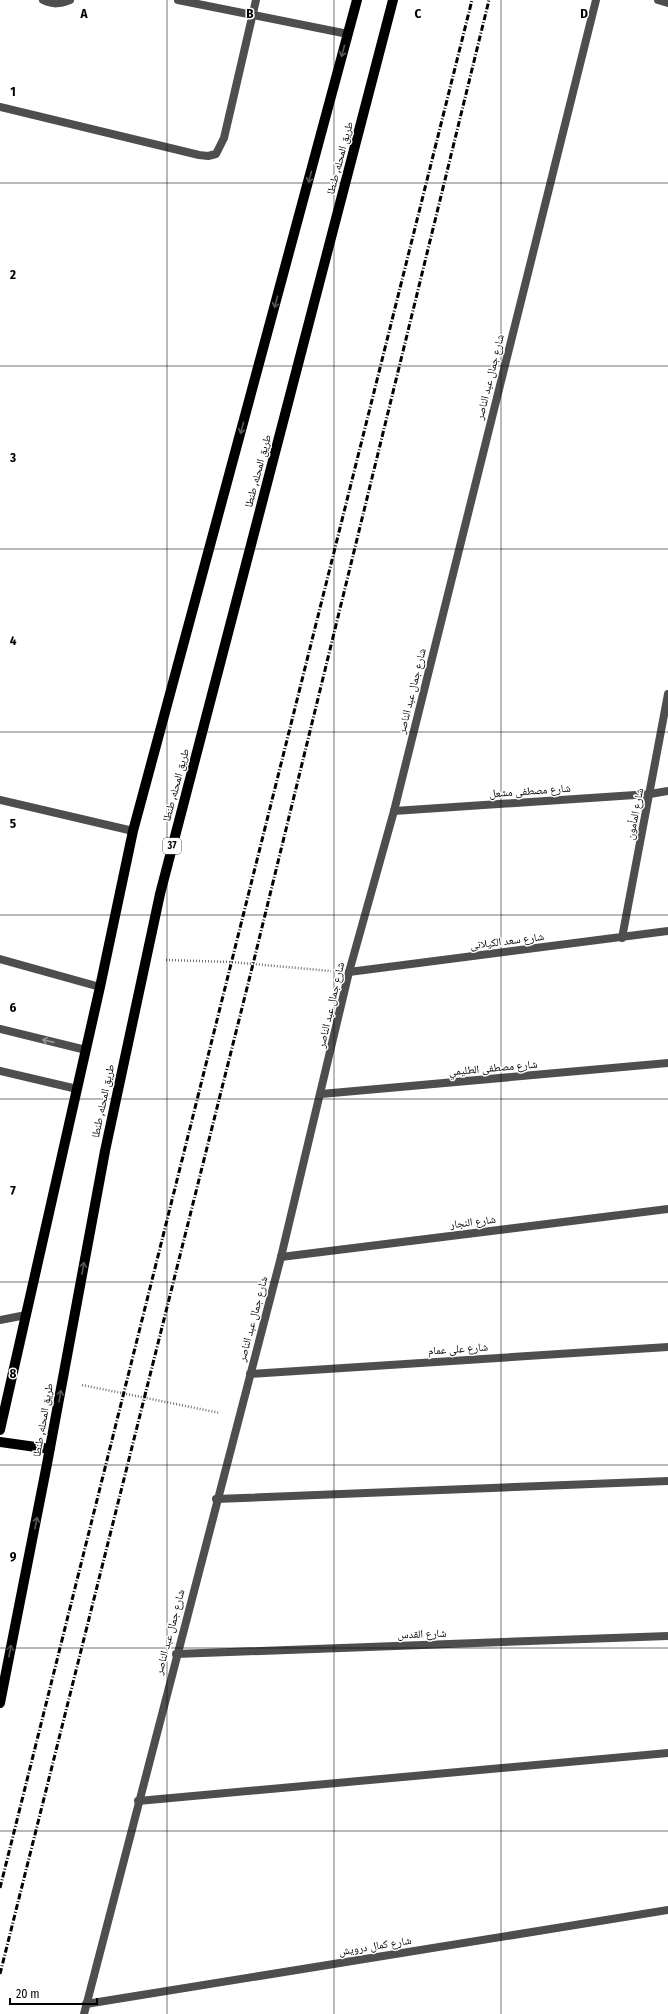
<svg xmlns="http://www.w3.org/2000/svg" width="668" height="2014" font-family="'Fira Sans Condensed','Noto Naskh Arabic',sans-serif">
<rect width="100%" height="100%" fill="#fff"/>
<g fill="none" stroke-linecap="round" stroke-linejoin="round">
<path stroke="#707070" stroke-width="2.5" stroke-dasharray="1 2" stroke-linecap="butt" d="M 166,960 L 231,962 L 331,971
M 82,1385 L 220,1413"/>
<path stroke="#4e4e4e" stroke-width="8" d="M 43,0 C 53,5 60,4 70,0
M 178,0 L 348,34
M 0,107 L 199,155 L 208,156 L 216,154 L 224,138 L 256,0
M 0,800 L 133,831
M 0,959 L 100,987"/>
<path stroke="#4e4e4e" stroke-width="8" d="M 658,0 L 668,3
M 394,811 L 650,794 L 668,791
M 622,938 L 668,694
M 349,972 L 668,931
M 0,1029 L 86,1050
M 0,1071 L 77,1089
M 321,1094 L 668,1063
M 281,1257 L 668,1209
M 0,1320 L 26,1315
M 250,1374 L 668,1347
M 216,1499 L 668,1481
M 176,1654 L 668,1636
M 138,1801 L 668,1753
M 86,2004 L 668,1910"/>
<path stroke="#4e4e4e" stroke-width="8" d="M 84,2014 L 281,1257 L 349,972 L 394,811 L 596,0"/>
<path stroke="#000" stroke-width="10" d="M 0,1430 L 100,987 L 133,831 L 357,0
M 0,1442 L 50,1449
M 0,1703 L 47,1464 L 105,1151 L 160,894 L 393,0"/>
<path stroke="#000" stroke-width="3" stroke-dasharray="6 2 1 2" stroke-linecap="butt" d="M 0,1888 L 472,0
M 0,1974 L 253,964 L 489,0"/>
</g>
<defs><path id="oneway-shaft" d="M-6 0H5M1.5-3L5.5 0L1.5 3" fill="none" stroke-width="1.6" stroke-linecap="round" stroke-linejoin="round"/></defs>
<g stroke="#595959">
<use href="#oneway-shaft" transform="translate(343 51) rotate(105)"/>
<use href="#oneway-shaft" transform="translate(310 177) rotate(105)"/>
<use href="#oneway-shaft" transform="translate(276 302) rotate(105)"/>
<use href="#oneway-shaft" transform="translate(242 428) rotate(105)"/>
<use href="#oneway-shaft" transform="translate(83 1268) rotate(-80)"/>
<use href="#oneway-shaft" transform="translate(60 1396) rotate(-80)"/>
<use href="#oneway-shaft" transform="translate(36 1523) rotate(-79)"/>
<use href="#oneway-shaft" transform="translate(10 1651) rotate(-79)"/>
</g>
<use stroke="#959595" href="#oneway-shaft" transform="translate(48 1041) rotate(-167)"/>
<path fill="none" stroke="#000" stroke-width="1" stroke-opacity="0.55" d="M 167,0 L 167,2014M 334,0 L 334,2014M 501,0 L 501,2014M 0,183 L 668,183M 0,366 L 668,366M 0,549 L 668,549M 0,732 L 668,732M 0,915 L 668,915M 0,1099 L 668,1099M 0,1282 L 668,1282M 0,1465 L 668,1465M 0,1648 L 668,1648M 0,1831 L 668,1831"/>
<g text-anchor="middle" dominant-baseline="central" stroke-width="3" stroke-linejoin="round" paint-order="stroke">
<rect fill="#fff" stroke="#4c4c4c" stroke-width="1" x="163" y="838" width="18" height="16" rx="3"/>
<g font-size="10" font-weight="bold" fill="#000">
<text x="172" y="846">37</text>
</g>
<g font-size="11" fill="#000" stroke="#fff">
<text transform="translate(340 158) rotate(-75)">طريق المحله, طنطا</text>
<text transform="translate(490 377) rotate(-76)">شارع جمال عبد الناصر</text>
<text transform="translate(258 471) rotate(-75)">طريق المحله, طنطا</text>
<text transform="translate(412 691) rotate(-76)">شارع جمال عبد الناصر</text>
<text transform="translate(176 785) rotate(-75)">طريق المحله, طنطا</text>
<text transform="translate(530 791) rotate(-4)">شارع مصطفى مشعل</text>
<text transform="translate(635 814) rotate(-79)">شارع المأمون</text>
<text transform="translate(507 941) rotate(-7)">شارع سعد الكيلانى</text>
<text transform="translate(331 1005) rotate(-77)">شارع جمال عبد الناصر</text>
<text transform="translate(493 1068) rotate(-5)">شارع مصطفى الطليمي</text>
<text transform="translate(103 1101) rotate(-78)">طريق المحله, طنطا</text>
<text transform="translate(473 1222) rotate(-7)">شارع النجار</text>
<text transform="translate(253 1319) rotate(-75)">شارع جمال عبد الناصر</text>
<text transform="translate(458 1349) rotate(-4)">شارع على عمام</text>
<text transform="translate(43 1420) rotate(-80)">طريق المحله, طنطا</text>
<text transform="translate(170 1632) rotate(-75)">شارع جمال عبد الناصر</text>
<text transform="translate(422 1634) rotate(-2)">شارع القدس</text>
<text transform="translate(375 1946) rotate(-9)">شارع كمال درويش</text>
</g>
</g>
<g font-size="13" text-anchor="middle" font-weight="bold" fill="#000" stroke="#fff" stroke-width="3" stroke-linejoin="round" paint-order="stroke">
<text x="84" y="18">A</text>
<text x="250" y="18">B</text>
<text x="418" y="18">C</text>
<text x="584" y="18">D</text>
<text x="13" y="96">1</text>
<text x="13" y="279">2</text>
<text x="13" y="462">3</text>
<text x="13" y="645">4</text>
<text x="13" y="828">5</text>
<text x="13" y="1012">6</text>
<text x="13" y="1195">7</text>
<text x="13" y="1378">8</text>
<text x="13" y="1561">9</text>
</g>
<path d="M10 1998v6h87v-6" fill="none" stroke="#000000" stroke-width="2"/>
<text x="16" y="1998" font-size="12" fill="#000000" stroke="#ffffff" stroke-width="3" paint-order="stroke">20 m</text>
</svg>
